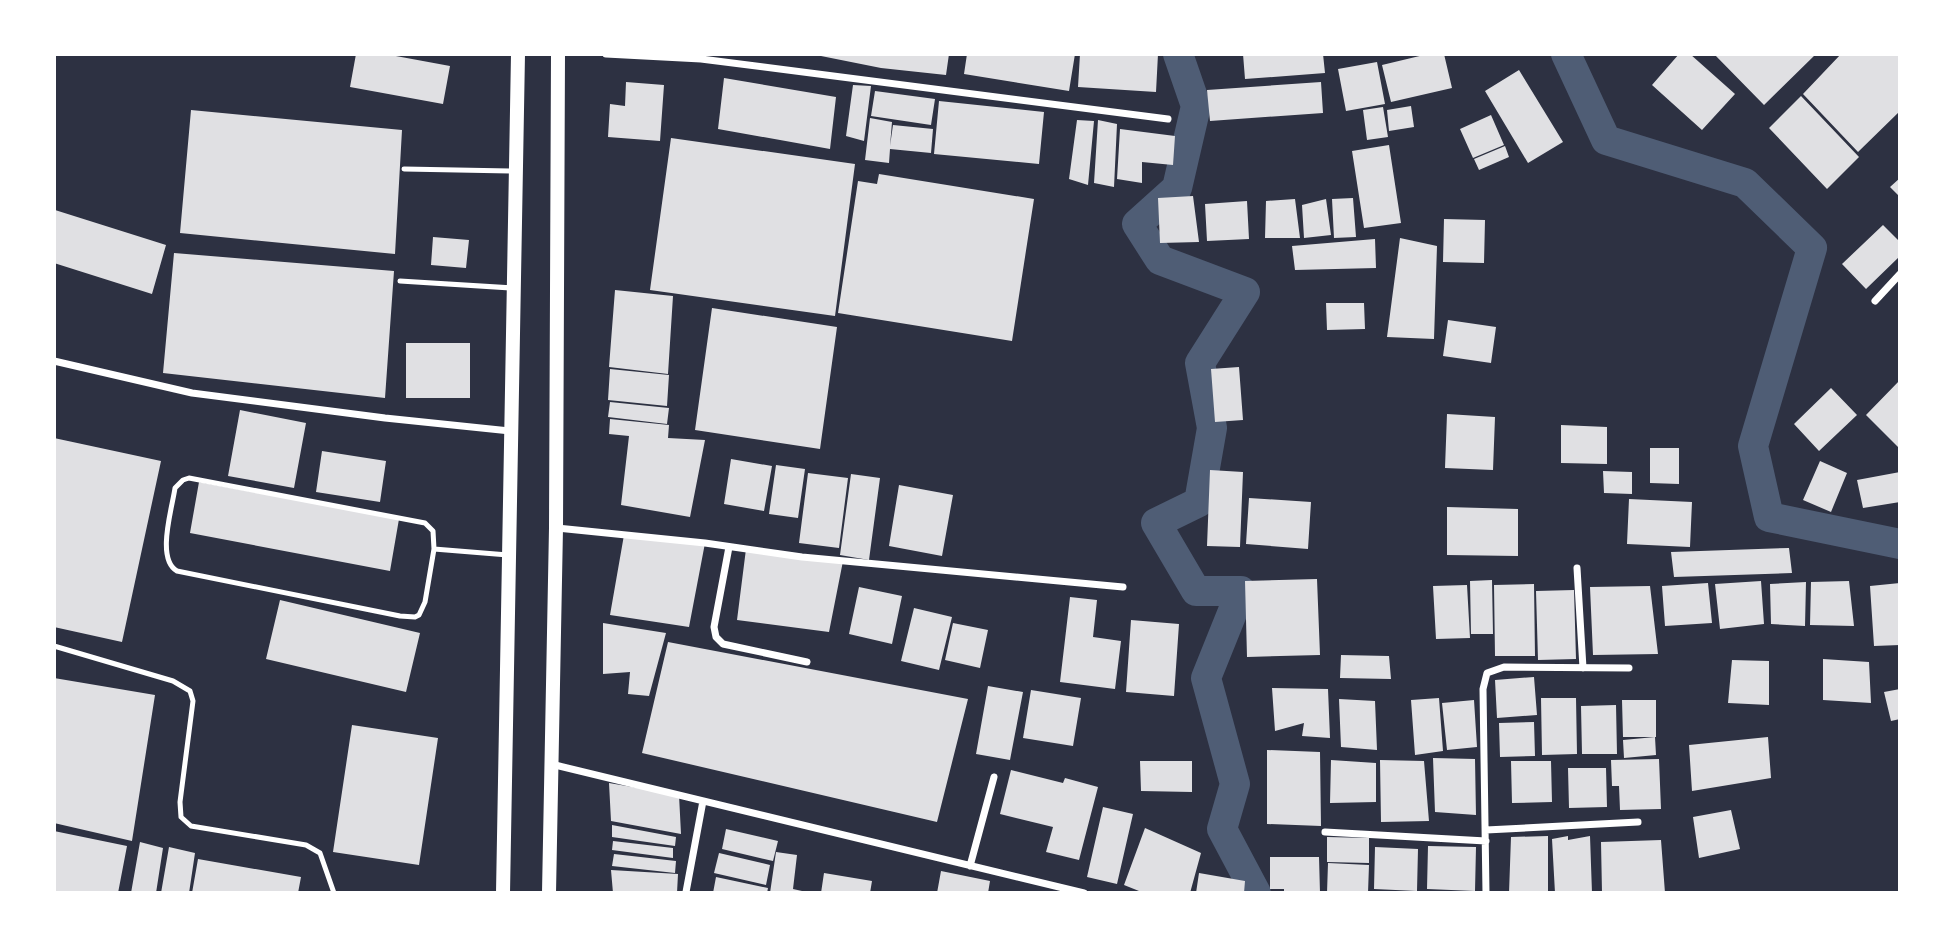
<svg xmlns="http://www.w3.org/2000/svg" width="1954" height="947" font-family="Cabin,sans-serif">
<rect width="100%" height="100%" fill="#2d3142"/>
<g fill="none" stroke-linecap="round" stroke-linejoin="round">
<path stroke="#4f5d75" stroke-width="30" d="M 1178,54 L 1196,106 L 1177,188 L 1137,224 L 1160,260 L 1245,292 L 1200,363 L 1212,428 L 1199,502 L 1156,523 L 1196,591 L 1241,591 L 1206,678 L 1235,784 L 1222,829 L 1256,893
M 1566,54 L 1606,140 L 1745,183 L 1812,248 L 1753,446 L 1769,517 L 1900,544"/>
</g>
<path fill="#e0e0e3" d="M 356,54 L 385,54 L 450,66 L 443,104 L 350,87 Z
M 811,54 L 949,54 L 946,75 L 881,68 Z
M 967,54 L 1075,54 L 1069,91 L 964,74 Z
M 1080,54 L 1158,54 L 1156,92 L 1078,87 Z
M 1243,54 L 1323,54 L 1325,73 L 1245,79 Z
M 1428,54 L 1444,54 L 1452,88 L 1391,102 L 1382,65 Z
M 1679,54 L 1690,54 L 1735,94 L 1702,130 L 1652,85 Z
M 1714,54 L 1816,54 L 1764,105 Z
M 1841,54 L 1900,54 L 1900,111 L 1858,152 L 1803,94 Z
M 1377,62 L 1385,104 L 1346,111 L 1338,69 Z
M 1519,70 L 1563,142 L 1528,163 L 1485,91 Z
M 724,78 L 836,97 L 830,149 L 718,129 Z
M 626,82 L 664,85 L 660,141 L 608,137 L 610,104 L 625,106 Z
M 1321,82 L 1323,113 L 1210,121 L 1207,90 Z
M 853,85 L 871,86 L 864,141 L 846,136 Z
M 875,91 L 935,99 L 931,125 L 871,116 Z
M 1801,96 L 1859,157 L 1827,189 L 1769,128 Z
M 939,101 L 1044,112 L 1039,164 L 934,154 Z
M 1411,106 L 1414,127 L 1389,131 L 1387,110 Z
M 1383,107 L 1388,137 L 1367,140 L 1363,110 Z
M 191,110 L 402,130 L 395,254 L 180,233 Z
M 1491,115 L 1504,145 L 1473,158 L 1460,129 Z
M 870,118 L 892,122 L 890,146 L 893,125 L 933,129 L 931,153 L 890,149 L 889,163 L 865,160 Z
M 1077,120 L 1094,121 L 1088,185 L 1069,179 Z
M 1098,120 L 1117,124 L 1114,187 L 1094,183 Z
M 1120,129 L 1175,136 L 1173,165 L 1142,162 L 1142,183 L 1117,179 Z
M 671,138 L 855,164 L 835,316 L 650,290 Z
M 1389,145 L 1401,223 L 1364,228 L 1352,151 Z
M 1505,146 L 1509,157 L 1479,170 L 1474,159 Z
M 879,174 L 1034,199 L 1012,341 L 838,313 L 858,181 L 877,184 Z
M 1900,178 L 1900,197 L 1890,187 Z
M 1193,196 L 1199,242 L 1160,243 L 1158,198 Z
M 1353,198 L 1356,237 L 1334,238 L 1332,199 Z
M 1295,199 L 1300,238 L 1265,238 L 1266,201 Z
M 1326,199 L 1331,235 L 1304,238 L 1302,205 Z
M 1247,201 L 1249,239 L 1207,241 L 1205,204 Z
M 55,210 L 166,245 L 152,294 L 54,263 Z
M 1444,219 L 1485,220 L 1484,263 L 1443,262 Z
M 1883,225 L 1900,242 L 1900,256 L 1866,289 L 1842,264 Z
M 433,237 L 469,240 L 466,268 L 431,265 Z
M 1400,238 L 1437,246 L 1434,339 L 1387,337 Z
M 1375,239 L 1376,268 L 1295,270 L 1292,246 Z
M 174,253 L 394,271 L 385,398 L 163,373 Z
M 615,290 L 673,296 L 668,374 L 609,367 Z
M 1326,303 L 1364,303 L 1365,329 L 1327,330 Z
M 712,308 L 837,327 L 820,449 L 695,430 Z
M 1448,320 L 1496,327 L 1491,363 L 1443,356 Z
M 406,343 L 470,343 L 470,398 L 406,398 Z
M 1239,367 L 1243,420 L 1215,422 L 1211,369 Z
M 610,369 L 669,375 L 667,406 L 608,400 Z
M 1900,380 L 1900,449 L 1866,415 Z
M 1831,388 L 1857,415 L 1819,451 L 1794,424 Z
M 610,402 L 669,408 L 667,424 L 608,417 Z
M 240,410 L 306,423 L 294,488 L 228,476 Z
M 1447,414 L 1495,417 L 1493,470 L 1445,468 Z
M 610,419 L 669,425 L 668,438 L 705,440 L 690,517 L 621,505 L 629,436 L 609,434 Z
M 1561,425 L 1607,427 L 1607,464 L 1561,463 Z
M 54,438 L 161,461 L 122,642 L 54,627 Z
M 1650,448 L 1679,448 L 1679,484 L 1650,483 Z
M 322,451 L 386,461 L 380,502 L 316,492 Z
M 731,459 L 772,466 L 764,511 L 724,504 Z
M 1820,461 L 1847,473 L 1831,512 L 1803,500 Z
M 776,465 L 805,469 L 798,518 L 769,514 Z
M 1210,470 L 1243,472 L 1240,547 L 1207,546 Z
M 1603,471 L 1632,472 L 1632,494 L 1604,493 Z
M 1900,472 L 1900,502 L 1863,508 L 1857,480 Z
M 808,473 L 848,478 L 839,548 L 799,543 Z
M 851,474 L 880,478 L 869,560 L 840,555 Z
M 199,482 L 399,519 L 390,571 L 190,533 Z
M 899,485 L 953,495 L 942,556 L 889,546 Z
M 1249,498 L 1311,502 L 1308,549 L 1246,544 Z
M 1629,499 L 1692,502 L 1690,547 L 1627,544 Z
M 1447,507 L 1518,509 L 1518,556 L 1447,555 Z
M 624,535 L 705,543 L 689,627 L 610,615 Z
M 1789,548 L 1792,573 L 1674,577 L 1671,552 Z
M 746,549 L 843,561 L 829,632 L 737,620 Z
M 1317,579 L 1320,655 L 1247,657 L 1245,581 Z
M 1492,580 L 1493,634 L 1471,634 L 1470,581 Z
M 1761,581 L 1764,624 L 1720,629 L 1715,584 Z
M 1849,581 L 1854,626 L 1810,625 L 1811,582 Z
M 1806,582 L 1805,626 L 1771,624 L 1770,584 Z
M 1708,583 L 1712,623 L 1665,626 L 1662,586 Z
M 1900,583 L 1900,645 L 1874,646 L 1870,586 Z
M 1534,584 L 1535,656 L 1495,656 L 1494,585 Z
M 1467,585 L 1470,638 L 1436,639 L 1433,586 Z
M 1650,586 L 1658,654 L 1593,655 L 1590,587 Z
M 859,587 L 902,596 L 892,644 L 849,634 Z
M 1574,590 L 1576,659 L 1538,660 L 1536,591 Z
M 1070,597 L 1097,600 L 1093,637 L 1121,641 L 1115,689 L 1060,682 Z
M 280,600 L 420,633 L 406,692 L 266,659 Z
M 914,608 L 952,617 L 939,670 L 901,661 Z
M 1131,620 L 1179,624 L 1174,696 L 1126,692 Z
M 603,623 L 666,633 L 649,696 L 628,694 L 630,672 L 603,674 Z
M 953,623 L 988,630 L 980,668 L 945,660 Z
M 668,642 L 968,699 L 937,822 L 642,753 Z
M 1341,655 L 1389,656 L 1391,679 L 1340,678 Z
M 1823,659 L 1869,662 L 1871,703 L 1823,700 Z
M 1732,660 L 1769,661 L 1769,705 L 1728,703 Z
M 1534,677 L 1537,715 L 1497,718 L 1495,680 Z
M 54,678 L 155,695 L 132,841 L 54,823 Z
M 988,686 L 1023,692 L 1010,760 L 976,754 Z
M 1272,688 L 1328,689 L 1330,738 L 1302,736 L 1304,723 L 1275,731 Z
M 1900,689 L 1900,719 L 1891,721 L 1884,692 Z
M 1031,690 L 1081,698 L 1073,746 L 1023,738 Z
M 1439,698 L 1443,751 L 1415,755 L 1411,700 Z
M 1541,698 L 1576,698 L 1577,754 L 1542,755 Z
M 1339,699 L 1375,701 L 1377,750 L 1341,747 Z
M 1474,700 L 1477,747 L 1447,750 L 1442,703 Z
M 1622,700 L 1656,700 L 1656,737 L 1623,737 Z
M 1616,705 L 1617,754 L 1582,754 L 1581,706 Z
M 1534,722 L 1535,756 L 1500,757 L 1499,723 Z
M 352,725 L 438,738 L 419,865 L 333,852 Z
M 1655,737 L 1656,755 L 1624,758 L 1623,740 Z
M 1768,737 L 1771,778 L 1692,791 L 1689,745 Z
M 1267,750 L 1320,752 L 1321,826 L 1267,824 Z
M 1433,758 L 1475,759 L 1476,815 L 1435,812 Z
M 1659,759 L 1661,809 L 1620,810 L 1619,786 L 1612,786 L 1611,760 Z
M 1331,760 L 1376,763 L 1376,802 L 1330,803 Z
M 1380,760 L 1424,761 L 1429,821 L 1381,822 Z
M 1140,761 L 1192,761 L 1192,792 L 1141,791 Z
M 1511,761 L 1551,761 L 1552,802 L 1512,803 Z
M 1568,768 L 1606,768 L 1607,807 L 1569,808 Z
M 1011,770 L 1063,783 L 1065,778 L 1098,787 L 1079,860 L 1046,852 L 1053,827 L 1000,814 Z
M 609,783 L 679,795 L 681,834 L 611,821 Z
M 1103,807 L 1133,814 L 1117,884 L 1087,877 Z
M 1731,810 L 1740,849 L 1699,858 L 1693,817 Z
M 612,825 L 676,837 L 675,846 L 612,837 Z
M 1145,828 L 1201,853 L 1190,893 L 1144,893 L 1124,885 Z
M 726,829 L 778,841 L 773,861 L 722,849 Z
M 54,831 L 127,846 L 118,893 L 54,893 Z
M 1548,836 L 1548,893 L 1509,893 L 1511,837 Z
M 1568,836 L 1568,840 L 1590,836 L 1592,893 L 1555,893 L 1552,839 Z
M 1327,837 L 1369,838 L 1369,863 L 1327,862 Z
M 1661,840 L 1665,893 L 1602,893 L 1601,842 Z
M 613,841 L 673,848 L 673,858 L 612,850 Z
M 140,842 L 163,848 L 156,893 L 131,893 Z
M 1428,846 L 1476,847 L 1475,891 L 1427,889 Z
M 169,847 L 195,853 L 189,893 L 161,893 Z
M 1375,847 L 1418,849 L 1417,891 L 1374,889 Z
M 776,852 L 797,855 L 793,889 L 811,893 L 770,893 Z
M 719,853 L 770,865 L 766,885 L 714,873 Z
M 614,854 L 676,861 L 675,873 L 612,866 Z
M 1270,857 L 1319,857 L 1320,893 L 1284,893 L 1284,889 L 1270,889 Z
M 198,859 L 301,877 L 298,893 L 192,893 Z
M 1328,863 L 1369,865 L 1368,893 L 1327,893 Z
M 611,870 L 678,874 L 677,893 L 613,893 Z
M 941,871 L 990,881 L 988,893 L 937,893 Z
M 824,873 L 872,881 L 870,893 L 821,893 Z
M 1199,873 L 1245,881 L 1244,893 L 1196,893 Z
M 716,877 L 768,888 L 767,893 L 713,893 Z"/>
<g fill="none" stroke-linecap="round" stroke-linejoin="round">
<path stroke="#fff" stroke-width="5" d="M 404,169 L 515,171
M 400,281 L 512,288
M 189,478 L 425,523 L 433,531 L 434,549 L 425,602 L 419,615 L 415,617 L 400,616 L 177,571 C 156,559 172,509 175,488 L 183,480 Z
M 434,549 L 508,555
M 54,646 L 173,681 L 190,691 L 193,701 L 180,802 L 181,817 L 191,826 L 306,845 L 320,853 L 334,893"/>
<path stroke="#fff" stroke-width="7" d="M 606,54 L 701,59 L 1168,119
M 1875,301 L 1900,274
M 54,361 L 192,393 L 385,418 L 511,431
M 557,528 L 705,543 L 802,557 L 1123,587
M 729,547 L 714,627 L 716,637 L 723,644 L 807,662
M 1577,568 L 1583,668
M 551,764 L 1084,893
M 1486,830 L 1638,822
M 1325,832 L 1486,841
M 970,866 L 994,777
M 686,892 L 703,801
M 1486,893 L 1483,689 L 1487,673 L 1504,667 L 1629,668"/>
<path stroke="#fff" stroke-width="14" d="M 503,893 L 518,54
M 549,893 L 556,528 L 558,54"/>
</g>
<rect width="1954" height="947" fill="none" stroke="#ffffff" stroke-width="112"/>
</svg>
